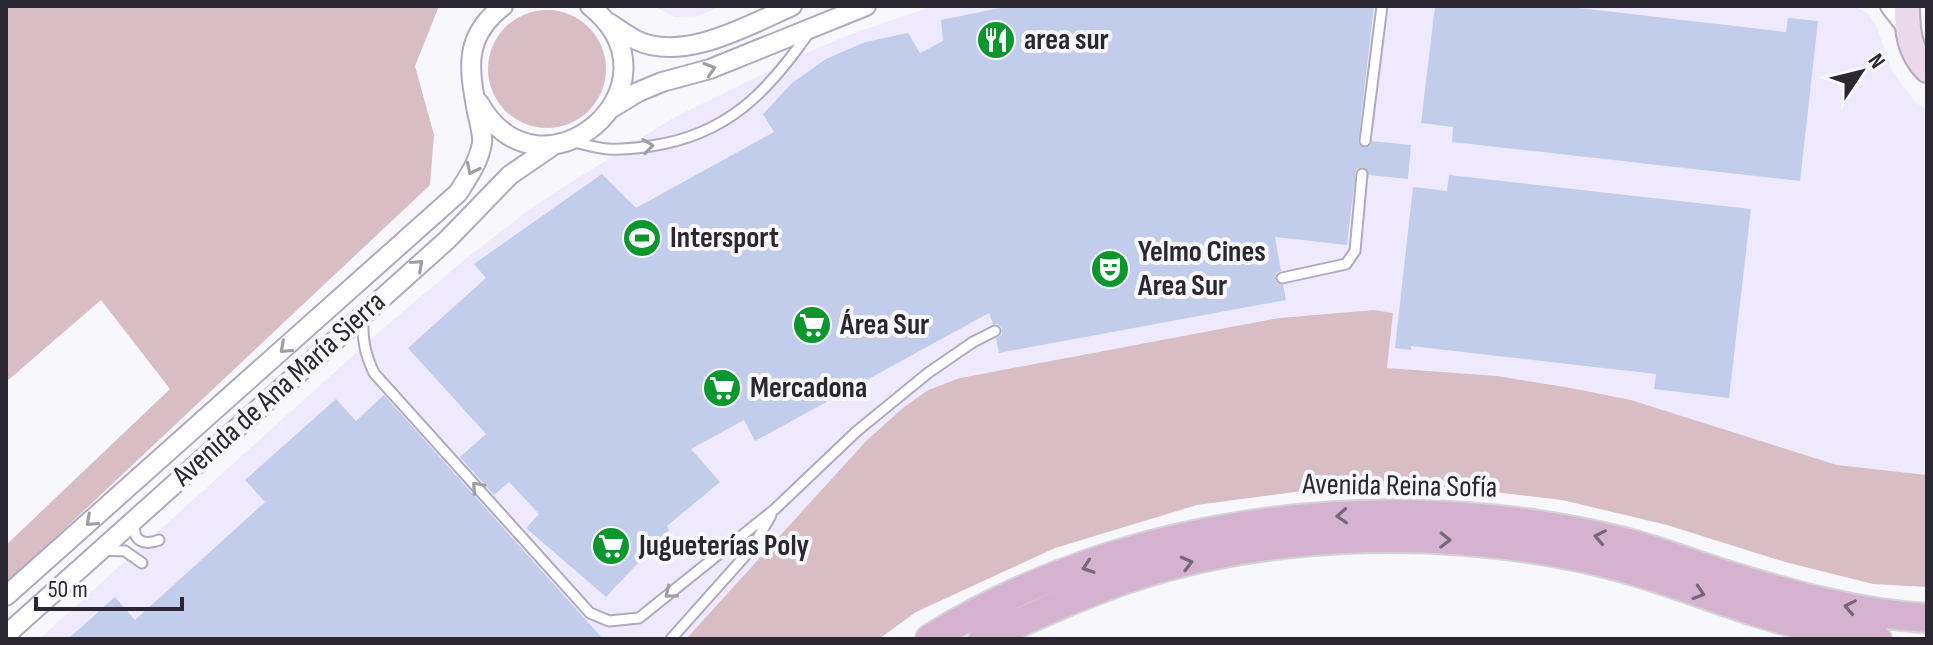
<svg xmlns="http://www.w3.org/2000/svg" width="1933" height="645" font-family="'Sofia Sans Condensed',sans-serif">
<rect width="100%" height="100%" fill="#f8f7fc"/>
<path fill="#efe9fd" d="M 653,6 L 721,6 L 698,16 L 675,17 Z
M 934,6 L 1854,6 L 1867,13 L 1876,25 L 1892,71 L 1916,103 L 1927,109 L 1927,475 L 1837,465 L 1631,400 L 1571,388 L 1387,368 L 1392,313 L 1374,310 L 1279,318 L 960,378 L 928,390 L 904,407 L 867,440 L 686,639 L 39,639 L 379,332 L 464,260 L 534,206 L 673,118 L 799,56 L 851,34 Z"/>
<path fill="#d8bec4" d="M 6,6 L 439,6 L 415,66 L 434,135 L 430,185 L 6,584 L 6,545 L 170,389 L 101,300 L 6,382 Z
M488 69a59 59 0 1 1 118 0a59 59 0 1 1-118 0Z
M 1374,310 L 1393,313 L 1387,368 L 1497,376 L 1571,388 L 1631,400 L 1837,465 L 1927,475 L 1927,587 L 1873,584 L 1785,562 L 1667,525 L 1562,500 L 1450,487 L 1333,487 L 1197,505 L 1055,548 L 916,612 L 879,639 L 686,639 L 867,440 L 904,407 L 928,390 L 960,378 L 1279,318 Z"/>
<path fill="#c2cdec" d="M 1010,6 L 1374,6 L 1358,143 L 1365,148 L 1370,146 L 1372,141 L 1411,145 L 1408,179 L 1369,175 L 1363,167 L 1356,169 L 1347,245 L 1275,237 L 1281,271 L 1276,273 L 1275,279 L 1277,284 L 1283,285 L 1286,300 L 999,353 L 996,339 L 1002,334 L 1002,328 L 998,324 L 993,324 L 989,313 L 755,441 L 744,420 L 691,449 L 720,482 L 667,526 L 669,530 L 606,597 L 526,528 L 539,514 L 509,482 L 494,495 L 460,457 L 486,434 L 408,348 L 486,278 L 474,264 L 602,174 L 636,208 L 774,132 L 763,114 L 792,83 L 826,59 L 865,42 L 908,33 L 920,53 L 943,41 L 941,20 Z
M 1435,6 L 1562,6 L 1786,32 L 1788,18 L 1818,21 L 1800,181 L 1452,142 L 1453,127 L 1421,123 Z
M 1449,175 L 1751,209 L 1729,398 L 1654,389 L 1656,374 L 1411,346 L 1411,350 L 1395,348 L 1413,187 L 1447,191 Z
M 384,395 L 603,639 L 68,639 L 115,597 L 135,620 L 265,502 L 245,480 L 336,399 L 356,421 Z"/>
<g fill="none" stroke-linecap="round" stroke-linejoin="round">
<g stroke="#b0a9c1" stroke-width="13">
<path id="lane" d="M 571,141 C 583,144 595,148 608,149 C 622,150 637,148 651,146 C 727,135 768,92 810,31
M 1365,141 L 1382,6
M 1282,278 L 1346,264 L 1355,251 L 1362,174
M 363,318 C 362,339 365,354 374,373 L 590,613 L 609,621 L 639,618 L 775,509 L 857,431 L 928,373 L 973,342 L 995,331
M 135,523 C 132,541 144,546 159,540
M 103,550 L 125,551 L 142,563
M 671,639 L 753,547 L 771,515"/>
</g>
<g stroke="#b0a9c1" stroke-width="22">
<path id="street" d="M 1890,6 L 1907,28
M 609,23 C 617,28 626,35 636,40 C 683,63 749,25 792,6
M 479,103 C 540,212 690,86 590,6
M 612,108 L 638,92 L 662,82 L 710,69 L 866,6
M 6,596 L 458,193 C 468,177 479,162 482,143 C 483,133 479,122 477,112 C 469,68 463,37 503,6
M 6,635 L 447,240 L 510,175 L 554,145"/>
</g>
<g stroke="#b0a9c1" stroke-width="28">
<path id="secondary" d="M 1907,6 C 1907,30 1909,52 1927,70"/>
</g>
<g stroke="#d4d4d6" stroke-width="32">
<path id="primary" d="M 930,639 C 1127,516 1392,486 1616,540 C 1651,548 1685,562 1720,573 C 1787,594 1857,614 1927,618
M 983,639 C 1029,618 1075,597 1123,580 C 1273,528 1455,526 1609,564 C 1677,581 1743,612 1812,627 C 1833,632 1855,635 1877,639"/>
</g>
<use href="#lane" stroke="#fff" stroke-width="9"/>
<use href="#street" stroke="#fff" stroke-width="18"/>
<use href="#secondary" stroke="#ead9e8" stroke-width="24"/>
<use href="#primary" stroke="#d4b2d0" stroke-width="28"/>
</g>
<defs><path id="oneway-chevron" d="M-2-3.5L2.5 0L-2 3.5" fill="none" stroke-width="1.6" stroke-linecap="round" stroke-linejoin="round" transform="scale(2)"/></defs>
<g stroke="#9f9ea2">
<use href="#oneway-chevron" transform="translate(710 69) rotate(-18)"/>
<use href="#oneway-chevron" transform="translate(648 146) rotate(-8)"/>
<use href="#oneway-chevron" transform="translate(472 169) rotate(116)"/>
<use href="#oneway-chevron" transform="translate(418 265) rotate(-42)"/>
<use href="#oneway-chevron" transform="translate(285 348) rotate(138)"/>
<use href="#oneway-chevron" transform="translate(477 487) rotate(-132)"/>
<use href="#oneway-chevron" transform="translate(91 521) rotate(138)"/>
<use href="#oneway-chevron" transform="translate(670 593) rotate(141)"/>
</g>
<g stroke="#766679">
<use href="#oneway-chevron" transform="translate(1342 516) rotate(177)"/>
<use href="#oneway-chevron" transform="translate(1600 537) rotate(-169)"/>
<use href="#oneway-chevron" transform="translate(1445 540) rotate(1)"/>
<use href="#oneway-chevron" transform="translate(1187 563) rotate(-15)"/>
<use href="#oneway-chevron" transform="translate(1088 567) rotate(161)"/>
<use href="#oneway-chevron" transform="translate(1699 593) rotate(18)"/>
<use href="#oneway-chevron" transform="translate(1850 607) rotate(-169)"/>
</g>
<defs>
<g id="restaurant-disc" transform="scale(2)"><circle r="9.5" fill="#0b972d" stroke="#f8f7fc"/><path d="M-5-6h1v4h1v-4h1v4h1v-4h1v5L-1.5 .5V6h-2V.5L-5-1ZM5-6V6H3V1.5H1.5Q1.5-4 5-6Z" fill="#fff"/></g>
<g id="stadium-disc" transform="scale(2)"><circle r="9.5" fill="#0b972d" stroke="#f8f7fc"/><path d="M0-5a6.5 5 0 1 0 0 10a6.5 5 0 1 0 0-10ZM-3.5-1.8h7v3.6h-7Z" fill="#fff"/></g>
<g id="theatre-disc" transform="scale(2)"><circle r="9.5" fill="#0b972d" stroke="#f8f7fc"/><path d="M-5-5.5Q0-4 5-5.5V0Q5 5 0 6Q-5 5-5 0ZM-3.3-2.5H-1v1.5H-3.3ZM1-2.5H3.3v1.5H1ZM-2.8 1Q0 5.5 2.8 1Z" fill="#fff"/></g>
<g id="supermarket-disc" transform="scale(2)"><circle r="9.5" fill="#0b972d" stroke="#f8f7fc"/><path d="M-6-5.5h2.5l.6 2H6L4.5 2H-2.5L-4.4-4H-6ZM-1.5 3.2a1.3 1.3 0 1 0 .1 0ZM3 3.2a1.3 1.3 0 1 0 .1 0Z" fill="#fff"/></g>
</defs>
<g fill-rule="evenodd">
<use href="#restaurant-disc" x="996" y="40"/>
<use href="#stadium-disc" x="642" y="238"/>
<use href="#theatre-disc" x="1110" y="269"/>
<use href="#supermarket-disc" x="812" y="325"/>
<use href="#supermarket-disc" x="722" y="388"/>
<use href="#supermarket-disc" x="611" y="546"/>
</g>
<g text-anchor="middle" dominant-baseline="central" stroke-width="8" stroke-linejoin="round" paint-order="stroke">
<g font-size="30" font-weight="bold" fill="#2a2731" stroke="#f8f7fc" text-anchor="start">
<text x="1024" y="40">area sur</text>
<text x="670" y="238">Intersport</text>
<text x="1138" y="252">Yelmo Cines<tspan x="1138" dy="34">Area Sur</tspan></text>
<text x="840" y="325">Área Sur</text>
<text x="750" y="388">Mercadona</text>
<text x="639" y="546">Jugueterías Poly</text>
</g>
<g font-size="30" fill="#2a2731" stroke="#f8f7fc">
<text transform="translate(279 389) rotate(-42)">Avenida de Ana María Sierra</text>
<text transform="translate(1400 486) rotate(1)">Avenida Reina Sofía</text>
</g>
</g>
<rect width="1933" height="645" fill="none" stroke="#2a2731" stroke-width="16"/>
<g transform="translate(1861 72) rotate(55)" stroke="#f8f7fc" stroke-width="6" paint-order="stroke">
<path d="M0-6L14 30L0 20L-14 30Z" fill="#2a2731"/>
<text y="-12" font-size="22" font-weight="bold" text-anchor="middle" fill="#2a2731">N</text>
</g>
<path d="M36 597v12h146v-12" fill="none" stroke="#2a2731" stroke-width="4"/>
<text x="48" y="597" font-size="24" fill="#2a2731" stroke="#f8f7fc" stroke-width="6" paint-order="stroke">50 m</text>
</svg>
